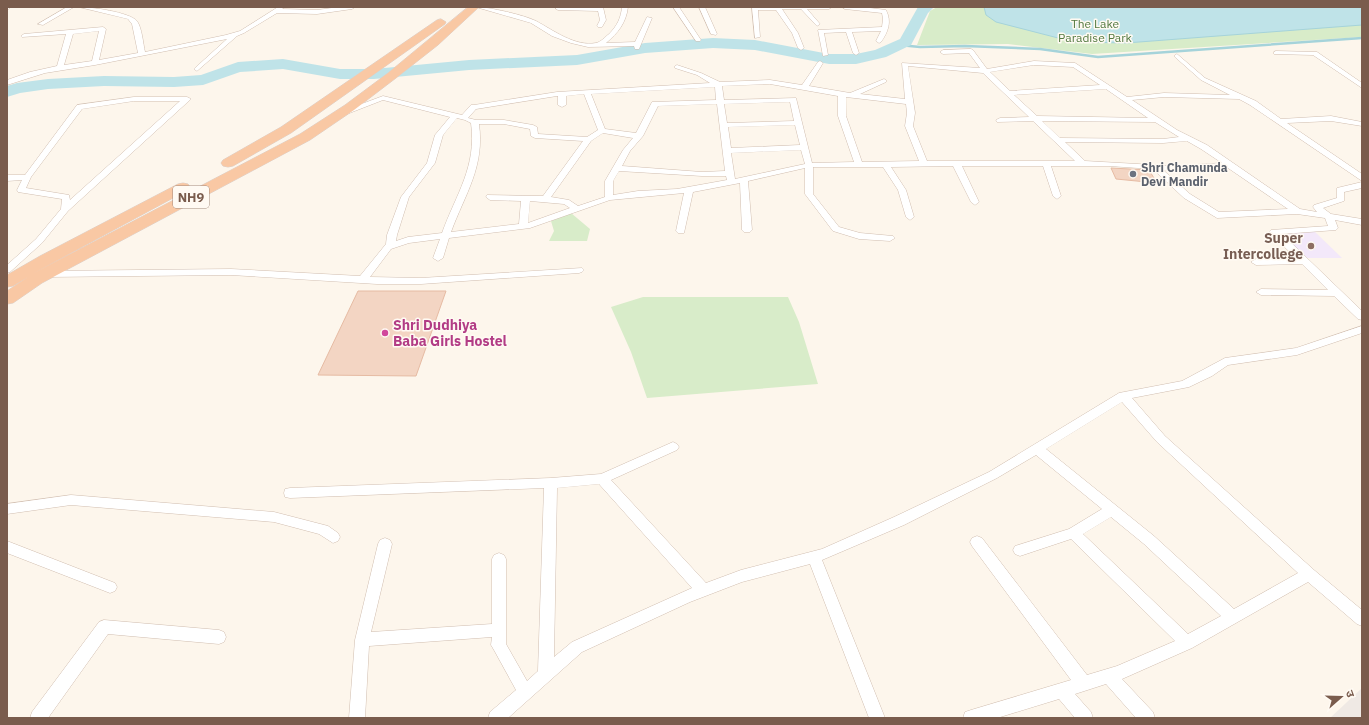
<svg xmlns="http://www.w3.org/2000/svg" width="1369" height="725" font-family="'IBM Plex Sans','Noto Sans Devanagari',sans-serif">
<rect width="100%" height="100%" fill="#fdf6ec"/>
<path fill="#efe9e4" d="M 1362,688 L 1362,718 L 1330,718 Z"/>
<path fill="#f3e8fa" d="M 1314,231 L 1342,258 L 1305,258 L 1280,234 Z"/>
<path fill="#d8ecc9" d="M 937,7 L 1362,7 L 1362,37 L 1092,54 L 1008,44 L 917,45 L 930,11 Z
M 571,213 L 590,229 L 587,241 L 549,241 L 554,231 L 551,221 Z
M 643,297 L 788,297 L 799,322 L 818,384 L 647,398 L 631,352 L 611,307 Z"/>
<path fill="#bfe3e8" stroke="#a5d3da" d="M 984,7 L 1362,7 L 1362,25 L 1126,43 L 1077,42 L 1062,39 L 996,22 L 986,15 Z"/>
<g fill="none" stroke-linecap="round" stroke-linejoin="round">
<path stroke="#a5d3da" stroke-width="2.5" d="M 899,45 L 920,47 L 965,46 L 1040,49 L 1098,57 L 1362,38"/>
<path fill="#bfe3e8" fill-rule="evenodd" d="M 918,7 L 934,7 L 928,13 L 911,45 L 886,57 L 856,64 L 829,64 L 755,50 L 713,48 L 645,53 L 577,65 L 469,70 L 374,79 L 340,79 L 283,69 L 240,72 L 203,85 L 174,87 L 104,86 L 48,89 L 20,93 L 7,97 L 7,86 L 17,83 L 48,79 L 104,76 L 174,77 L 201,75 L 238,62 L 283,59 L 340,69 L 374,69 L 469,60 L 577,55 L 645,43 L 713,38 L 755,40 L 829,54 L 856,54 L 875,50 L 900,39 Z"/>
</g>
<path fill="#f3d5c3" stroke="#e6bba3" d="M 1111,168 L 1149,170 L 1157,183 L 1116,179 Z
M 358,291 L 446,291 L 416,376 L 318,375 Z"/>
<g fill="none" stroke-linecap="round" stroke-linejoin="round">
<g stroke="#d1beb0" stroke-width="1">
<path id="minor" d="M 7,7 L 11,7 L 7,10 Z
M 67,7 L 74,7 L 43,25 L 38,24 Z
M 79,7 C 91,7 129,12 137,21 C 142,28 143,43 145,52 L 226,35 L 240,31 L 278,7 L 285,7 L 282,9 L 317,10 L 339,7 L 355,7 L 352,9 L 317,14 L 277,13 L 244,33 L 237,36 L 197,71 L 194,69 L 195,68 L 227,39 L 95,65 L 45,73 L 7,85 L 7,80 L 30,72 L 57,66 L 66,34 L 22,37 L 21,36 L 24,34 L 103,27 L 106,29 L 99,60 L 138,53 L 132,24 L 128,19 ZM 99,31 L 92,61 L 64,65 L 73,34 Z
M 476,7 C 489,7 524,15 536,21 C 553,30 575,47 596,43 C 601,42 605,37 609,34 C 617,26 621,18 622,7 L 628,7 C 626,23 618,33 606,43 L 635,42 L 647,17 L 652,18 L 639,49 L 635,49 L 634,46 L 588,47 L 571,43 L 552,36 L 531,23 Z
M 556,7 L 603,7 L 606,20 L 602,27 L 598,27 L 597,26 L 600,20 L 598,11 L 558,10 L 556,9 Z
M 673,7 L 679,7 L 701,40 L 700,41 L 696,41 Z
M 699,7 L 705,7 L 717,34 L 716,35 L 711,34 Z
M 752,7 L 832,7 L 829,9 L 807,9 L 820,24 L 817,26 L 801,9 L 782,9 L 798,33 L 804,48 L 801,50 L 798,48 L 792,33 L 776,10 L 758,10 L 760,37 L 755,38 Z
M 842,7 L 862,7 L 886,10 C 892,22 888,32 881,42 L 879,43 L 876,41 L 881,31 L 852,32 L 859,53 L 856,55 L 853,53 L 846,32 L 824,33 L 828,55 L 823,56 L 818,30 L 882,27 L 883,19 L 882,13 L 845,9 Z
M 971,49 L 973,50 L 987,69 L 1034,61 L 1075,63 L 1127,97 L 1164,93 L 1230,95 L 1201,80 L 1175,57 L 1175,55 L 1177,54 L 1205,78 L 1256,101 L 1281,119 L 1331,116 L 1362,122 L 1362,126 L 1331,121 L 1287,123 L 1362,174 L 1362,181 L 1250,105 L 1239,99 L 1164,97 L 1132,100 L 1177,130 L 1207,145 L 1300,209 L 1317,212 L 1313,207 L 1314,205 L 1337,198 L 1337,188 L 1362,182 L 1362,188 L 1344,192 L 1344,201 L 1323,208 L 1331,214 L 1362,219 L 1362,225 L 1335,220 L 1338,228 L 1336,230 L 1282,234 L 1362,311 L 1362,320 L 1358,319 L 1334,296 L 1261,295 L 1256,292 L 1261,289 L 1328,290 L 1302,264 L 1256,265 L 1251,262 L 1256,259 L 1296,258 L 1271,234 L 1269,232 L 1271,230 L 1328,226 L 1325,218 L 1297,214 L 1217,218 L 1184,198 L 1153,169 L 1109,166 L 1051,166 L 1061,196 L 1057,199 L 1053,196 L 1043,166 L 962,166 L 979,202 L 975,205 L 971,202 L 953,166 L 891,167 L 906,190 L 914,217 L 910,220 L 906,217 L 898,190 L 883,167 L 813,167 L 813,194 L 839,227 L 860,233 L 893,236 L 895,238 L 890,241 L 859,239 L 833,231 L 805,194 L 805,168 L 748,181 L 752,230 L 750,232 L 744,232 L 742,230 L 740,183 L 693,192 L 684,233 L 678,233 L 676,231 L 684,193 L 610,200 L 530,228 L 449,238 L 443,258 L 438,261 L 433,258 L 440,239 L 409,243 L 391,249 L 370,277 L 421,278 L 582,268 L 584,270 L 582,272 L 579,273 L 421,284 L 377,284 L 231,275 L 46,277 L 41,274 L 46,271 L 231,269 L 360,276 L 386,244 L 387,235 L 401,197 L 427,163 L 435,135 L 450,117 L 383,100 L 347,114 L 341,114 L 340,112 L 383,96 L 462,115 L 471,105 L 474,105 L 557,92 L 710,83 L 697,75 L 675,68 L 675,66 L 677,65 L 701,73 L 720,82 L 770,80 L 802,85 L 818,62 L 820,61 L 823,63 L 809,86 L 850,93 L 884,79 L 886,80 L 886,82 L 860,94 L 905,99 L 902,63 L 980,68 L 969,53 L 943,54 L 940,52 L 943,50 ZM 1034,65 L 1073,67 L 1100,85 L 1010,91 L 990,72 ZM 908,66 L 983,73 L 1029,117 L 1000,118 L 996,120 L 997,122 L 1033,121 L 1075,161 L 927,161 L 913,126 L 915,113 ZM 770,84 L 838,96 L 838,116 L 854,162 L 812,163 L 796,98 L 724,100 L 722,86 ZM 715,87 L 716,100 L 652,102 L 636,133 L 605,129 L 591,94 ZM 1106,89 L 1148,118 L 1037,116 L 1014,95 ZM 584,94 L 598,130 L 587,137 L 538,134 L 537,127 L 533,125 L 504,120 L 476,120 L 468,118 L 476,109 L 557,96 L 558,96 L 558,105 L 562,107 L 566,105 L 566,96 ZM 846,97 L 906,104 L 907,113 L 905,126 L 919,161 L 862,162 L 846,116 ZM 790,102 L 794,121 L 727,123 L 724,104 ZM 717,104 L 725,171 L 702,172 L 622,166 L 630,151 L 643,136 L 658,106 ZM 457,118 L 465,120 L 471,123 C 477,167 456,194 442,233 L 408,237 L 396,241 L 397,235 L 409,197 L 435,163 L 443,135 ZM 1042,121 L 1155,122 L 1179,137 L 1163,139 L 1060,138 ZM 479,124 L 504,124 L 530,129 L 531,136 L 535,138 L 583,141 L 543,196 L 487,195 L 486,197 L 490,200 L 521,201 L 519,224 L 451,232 C 465,194 485,167 479,124 ZM 795,125 L 800,145 L 731,148 L 728,127 ZM 603,133 L 633,138 L 623,150 L 605,181 L 605,197 L 578,206 L 569,200 L 551,197 L 591,141 ZM 1187,141 L 1201,149 L 1222,163 L 1173,166 L 1085,161 L 1065,142 L 1163,143 ZM 801,150 L 805,164 L 735,179 L 731,153 ZM 1228,168 L 1288,209 L 1219,212 L 1190,194 L 1163,170 ZM 619,171 L 702,176 L 726,176 L 727,180 L 677,189 L 638,191 L 613,195 L 613,181 ZM 530,201 L 564,204 L 570,208 L 528,223 Z
M 1276,51 L 1317,52 L 1362,83 L 1362,88 L 1313,55 L 1274,54 L 1274,52 Z
M 134,97 L 187,97 L 191,99 L 68,211 L 42,243 L 10,272 L 7,273 L 7,265 L 36,239 L 61,209 L 62,199 L 18,192 L 17,190 L 22,180 L 7,181 L 7,175 L 25,175 L 77,105 ZM 134,101 L 180,101 L 70,200 L 69,195 L 26,188 L 31,177 L 82,109 Z
M 1362,326 L 1362,333 L 1297,355 L 1228,365 L 1212,376 L 1189,387 L 1132,398 L 1165,436 L 1314,570 L 1362,610 L 1362,626 L 1357,624 L 1308,582 L 1192,648 L 1122,679 L 1153,712 L 1155,718 L 1136,718 L 1106,684 L 1075,694 L 1091,712 L 1093,718 L 1075,718 L 1059,699 L 997,718 L 963,718 L 965,712 L 971,710 L 1071,680 L 972,546 L 970,542 L 972,538 L 977,536 L 982,538 L 1087,675 L 1117,666 L 1175,641 L 1071,539 L 1020,556 L 1015,554 L 1013,550 L 1015,546 L 1069,529 L 1102,509 L 1036,455 L 997,478 L 904,525 L 822,560 L 885,718 L 869,718 L 810,564 L 742,582 L 690,602 L 582,652 L 508,718 L 488,718 L 490,712 L 516,690 L 494,650 L 491,645 L 492,637 L 369,646 L 365,718 L 349,718 L 355,640 L 378,544 L 380,540 L 385,538 L 390,540 L 392,544 L 371,632 L 492,624 L 492,559 L 494,555 L 499,553 L 504,555 L 506,559 L 506,644 L 527,681 L 538,671 L 544,488 L 290,498 L 285,497 L 284,493 L 285,489 L 290,488 L 551,478 L 601,474 L 673,442 L 677,444 L 679,447 L 677,450 L 611,480 L 706,583 L 741,570 L 822,549 L 894,517 L 989,472 L 1119,393 L 1182,381 L 1225,358 L 1296,348 ZM 1122,402 L 1157,442 L 1298,573 L 1234,609 L 1154,536 L 1046,449 ZM 599,484 L 692,588 L 572,642 L 554,657 L 557,488 ZM 1111,517 L 1144,544 L 1221,616 L 1188,634 L 1083,534 Z
M 71,495 L 274,512 L 328,526 L 338,533 L 340,537 L 338,541 L 333,543 L 319,534 L 274,522 L 71,505 L 7,514 L 7,504 Z
M 7,541 L 115,583 L 117,587 L 115,591 L 110,593 L 7,553 Z
M 104,620 L 219,630 L 224,632 L 226,637 L 224,642 L 219,644 L 108,634 L 48,718 L 30,718 L 32,712 L 99,622 Z"/>
</g>
<g stroke="#dad1cd" stroke-width="1">
<path id="trunk" d="M 468,7 L 479,7 L 438,45 L 396,78 L 354,110 L 310,140 L 42,283 L 13,303 L 7,304 L 7,291 L 28,277 L 13,286 L 7,287 L 7,275 L 40,256 L 178,184 L 183,183 L 188,184 L 190,187 L 188,190 L 32,274 L 300,134 L 345,105 L 388,73 Z
M 441,19 L 446,22 L 445,24 L 291,133 L 233,166 L 228,167 L 223,166 L 221,163 L 223,160 L 281,127 L 437,20 Z"/>
</g>
<use href="#minor" fill="#fff" fill-rule="evenodd"/>
<use href="#trunk" fill="#f9c8a4" fill-rule="evenodd"/>
</g>
<circle fill="#6b7280" stroke="#fffaf3" stroke-width="1.5" cx="1133" cy="174" r="4"/>
<circle fill="#8d6e63" stroke="#fffaf3" stroke-width="1.5" cx="1311" cy="246" r="4"/>
<circle fill="#d1479c" stroke="#fffaf3" stroke-width="1.5" cx="385" cy="333" r="4"/>
<g text-anchor="middle" dominant-baseline="central" stroke-width="3" stroke-linejoin="round" paint-order="stroke">
<g font-size="12" fill="#537a41" stroke="#fffaf3">
<text x="1095" y="23">The Lake<tspan x="1095" dy="14">Paradise Park</tspan></text>
</g>
<g font-size="12" font-weight="bold" fill="#5b616d" stroke="#fffaf3" text-anchor="start">
<text x="1141" y="167">Shri Chamunda<tspan x="1141" dy="14">Devi Mandir</tspan></text>
</g>
<rect fill="#fffaf3" stroke="#a28b7f" stroke-width="1" x="173" y="186" width="36" height="22" rx="3"/>
<g font-size="13" font-weight="bold" fill="#7a5c4d">
<text x="191" y="197">NH9</text>
</g>
<g font-size="14" font-weight="bold" fill="#785e54" stroke="#fffaf3" text-anchor="end">
<text x="1303" y="238">Super<tspan x="1303" dy="16">Intercollege</tspan></text>
</g>
<g font-size="14" font-weight="bold" fill="#b23c85" stroke="#fffaf3" text-anchor="start">
<text x="393" y="325">Shri Dudhiya<tspan x="393" dy="16">Baba Girls Hostel</tspan></text>
</g>
</g>
<rect width="1369" height="725" fill="none" stroke="#7a5c4d" stroke-width="16"/>
<g transform="translate(1341 697) rotate(70)" stroke="#fffaf3" stroke-width="3" paint-order="stroke">
<path d="M0-3L7 15L0 10L-7 15Z" fill="#7a5c4d"/>
<text y="-6" font-size="11" font-weight="bold" text-anchor="middle" fill="#7a5c4d">उ</text>
</g>
</svg>
